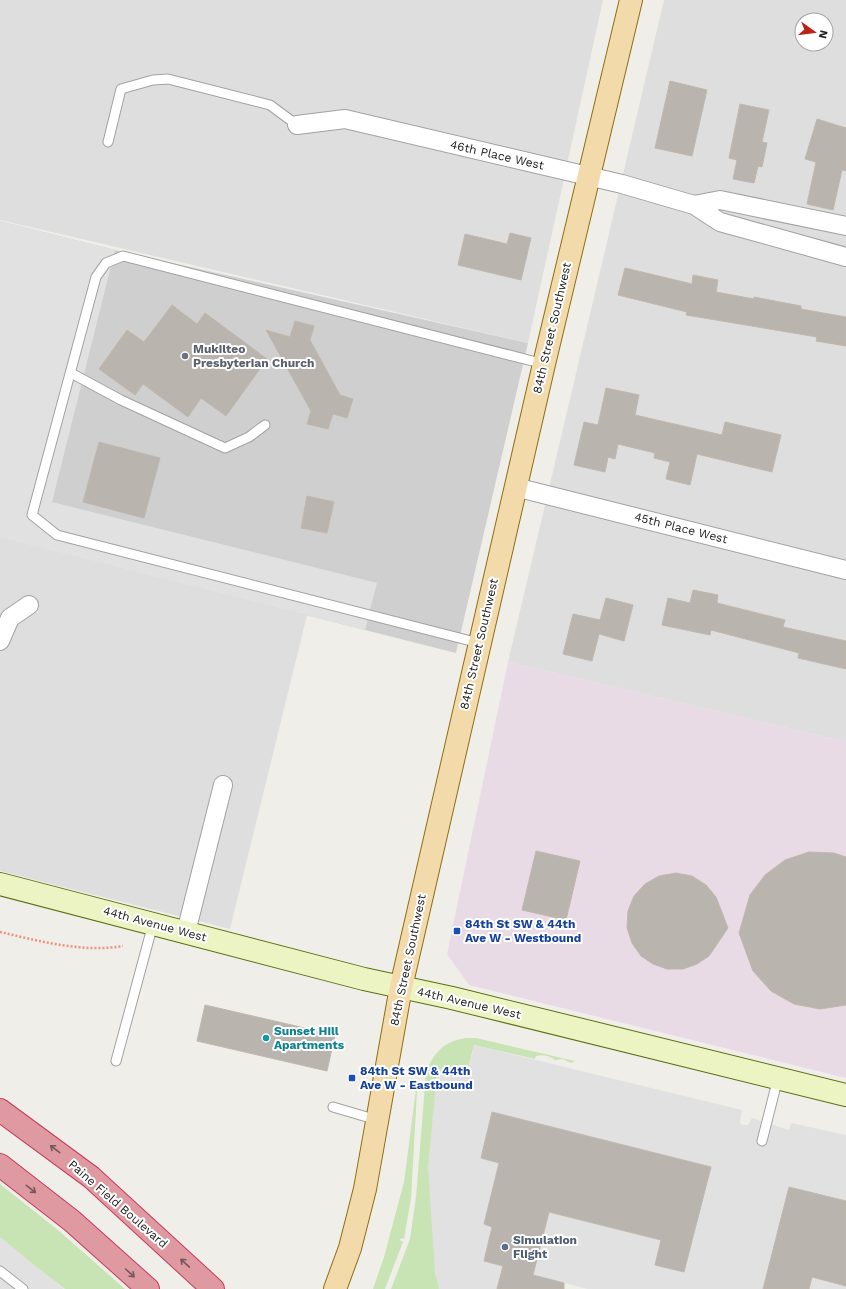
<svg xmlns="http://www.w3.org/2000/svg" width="846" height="1289" font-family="'Work Sans',sans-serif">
<rect width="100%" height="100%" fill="#f0eee9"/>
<path fill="#dfdede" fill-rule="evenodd" d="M 0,0 L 603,0 L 528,343 L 0,220 Z
M 664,0 L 846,0 L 846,742 L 508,662 ZM 802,20 L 826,20 L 826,44 L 802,44 Z
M 0,538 L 307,615 L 230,929 L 0,871 Z"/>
<path fill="#e9dbe5" d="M 508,662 L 846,742 L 846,1078 L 469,985 L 447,954 Z"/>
<path fill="#cfcfcf" d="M 0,221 L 115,250 L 528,343 L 456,653 L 0,538 Z"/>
<path fill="#c8e4b4" d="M 466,1038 L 476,1038 L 575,1061 L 571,1063 L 563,1059 L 555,1060 C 550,1056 543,1054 536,1056 L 535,1059 L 474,1045 L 466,1076 L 437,1073 L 433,1131 L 442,1289 L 391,1289 L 410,1239 L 416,1197 L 426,1073 C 433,1053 444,1041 466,1038 Z
M 418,1074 L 411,1198 L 404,1239 L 401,1238 L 400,1240 L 403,1242 L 385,1289 L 373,1289 L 384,1257 L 404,1182 Z
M 0,1184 L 58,1230 L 125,1289 L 65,1289 L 0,1240 Z"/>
<path fill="#e1e1e1" d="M 0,221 L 115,250 L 52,502 L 377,583 L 365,630 L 0,538 Z
M 474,1045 L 742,1110 L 740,1123 L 743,1125 L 748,1125 L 752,1118 L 789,1130 L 791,1123 L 846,1135 L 846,1201 L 789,1187 L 763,1289 L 588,1289 L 533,1275 L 542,1238 L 544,1210 L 661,1240 L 655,1265 L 684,1272 L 711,1167 L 493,1112 L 481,1158 L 499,1163 L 484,1224 L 492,1227 L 484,1261 L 503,1266 L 497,1289 L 439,1289 L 435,1273 L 428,1167 L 437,1073 L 467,1076 Z
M 0,1237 L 64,1289 L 0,1289 Z
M 812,1277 L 846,1286 L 846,1289 L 809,1289 Z"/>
<path fill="#b9b4ae" stroke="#c1b7ac" d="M 670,81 L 707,90 L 692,156 L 655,148 Z
M 740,104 L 769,110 L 762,142 L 767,143 L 762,167 L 758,166 L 754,183 L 733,179 L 737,160 L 729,158 Z
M 817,119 L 846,128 L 846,171 L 842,170 L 833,210 L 807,204 L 816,162 L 805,159 Z
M 510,233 L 531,238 L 521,280 L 458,265 L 465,234 L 507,244 Z
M 625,268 L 692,284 L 693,275 L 718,280 L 716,292 L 754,299 L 754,297 L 801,306 L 801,309 L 846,317 L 846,346 L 816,341 L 817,337 L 686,315 L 687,312 L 618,295 Z
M 172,305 L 197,324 L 205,313 L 267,359 L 226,416 L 201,398 L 188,417 L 143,384 L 135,395 L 99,369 L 127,330 L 144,342 Z
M 295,321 L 314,326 L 310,340 L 340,395 L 353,399 L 347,418 L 333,414 L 328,429 L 307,424 L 311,411 L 266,330 L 290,337 Z
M 606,388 L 639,395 L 635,415 L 722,435 L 725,422 L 781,435 L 772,472 L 697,454 L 690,485 L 666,479 L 670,462 L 654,458 L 655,453 L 618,444 L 615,459 L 608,457 L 605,472 L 574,465 L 584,422 L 598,425 Z
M 99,442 L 160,458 L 144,518 L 83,502 Z
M 307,496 L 334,502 L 327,533 L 301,528 Z
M 693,590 L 718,595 L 717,603 L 785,620 L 783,627 L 846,641 L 846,669 L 798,658 L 799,653 L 711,630 L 710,635 L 662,625 L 668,598 L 690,603 Z
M 606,598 L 633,605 L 624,641 L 599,634 L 592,661 L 563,654 L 573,614 L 600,620 Z
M 536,851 L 580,861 L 566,920 L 522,910 Z
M 809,852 L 834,853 L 846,857 L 846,1005 L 820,1009 L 794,1004 L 771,991 L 753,971 L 739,933 L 750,895 L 765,875 L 785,860 Z
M 676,873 L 692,876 L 706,885 L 716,897 L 728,928 L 709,956 L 697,964 L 683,969 L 667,969 L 653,964 L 641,956 L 632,943 L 627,928 L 628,911 L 634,896 L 645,884 L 659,876 Z
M 205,1005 L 335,1035 L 327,1071 L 197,1041 Z
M 492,1112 L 711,1167 L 684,1272 L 655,1265 L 661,1240 L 549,1212 L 533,1275 L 564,1283 L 564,1289 L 497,1289 L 503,1266 L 484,1261 L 492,1227 L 484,1224 L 499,1163 L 481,1158 Z
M 789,1187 L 846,1201 L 846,1286 L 812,1277 L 809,1289 L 763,1289 Z"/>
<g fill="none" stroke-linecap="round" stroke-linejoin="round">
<g stroke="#a2a2a2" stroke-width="11">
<path id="lane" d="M 108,142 L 121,89 L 153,80 L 168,79 L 270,105 L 297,125
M 71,373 L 121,400 L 225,448 L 249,437 L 265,425
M 479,643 L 57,535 L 32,515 L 96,277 L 106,263 L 123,256 L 544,364
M 116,1061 L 153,924
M 333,1107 L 377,1120
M 762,1141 L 778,1078
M 0,1271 L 23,1289"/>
</g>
<g stroke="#a2a2a2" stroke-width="20">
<path id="street" d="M 297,125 L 345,119 L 622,184 L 694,205 L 720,200 L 846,226
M 694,205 L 720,222 L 846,257
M 515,487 L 846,570
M 0,641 L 10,618 L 29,605
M 186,932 L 223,785"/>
</g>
<g stroke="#5d6f11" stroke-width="24">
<path id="secondary" d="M 0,884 L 364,979 L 452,998 L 846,1095"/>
</g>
<g stroke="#8e6e10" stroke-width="24">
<path id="primary" d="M 335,1289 L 350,1248 L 365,1189 L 401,987 L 544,364 L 631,0"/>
</g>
<g stroke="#c93a60" stroke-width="24">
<path id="highway" d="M 0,1110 L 91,1177 L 213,1289
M 0,1165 L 72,1221 L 148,1289"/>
</g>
<path stroke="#ec927e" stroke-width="2.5" stroke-dasharray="2 2" stroke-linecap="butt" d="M 0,932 C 39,941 83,953 123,946"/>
<use href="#lane" stroke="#fff" stroke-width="9"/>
<use href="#street" stroke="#fff" stroke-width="18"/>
<use href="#secondary" stroke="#edf4c3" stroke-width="22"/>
<use href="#primary" stroke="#f3daab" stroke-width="22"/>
<use href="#highway" stroke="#df99a1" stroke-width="22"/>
</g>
<defs><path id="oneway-shaft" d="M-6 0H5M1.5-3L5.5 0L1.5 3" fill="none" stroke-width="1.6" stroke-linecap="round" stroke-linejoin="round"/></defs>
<g stroke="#76575b">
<use href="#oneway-shaft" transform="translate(55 1149) rotate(-143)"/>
<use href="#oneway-shaft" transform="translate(31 1189) rotate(38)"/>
<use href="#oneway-shaft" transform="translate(185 1263) rotate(-137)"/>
<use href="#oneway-shaft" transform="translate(130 1273) rotate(42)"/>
</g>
<circle fill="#6b7280" stroke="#fff" stroke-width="1.5" cx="185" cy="356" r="4"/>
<g fill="#1a4fb4" stroke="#fff" stroke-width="1.5">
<rect x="453" y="927" width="8" height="8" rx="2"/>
<rect x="348" y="1074" width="8" height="8" rx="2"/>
</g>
<circle fill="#0f9aa8" stroke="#fff" stroke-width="1.5" cx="266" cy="1038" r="4"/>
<circle fill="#5c6f8a" stroke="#fff" stroke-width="1.5" cx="505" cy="1247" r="4"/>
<g text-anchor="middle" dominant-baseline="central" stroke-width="4" stroke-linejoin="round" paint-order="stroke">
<g font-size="12" fill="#212121" stroke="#fff">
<text transform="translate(497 155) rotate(13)">46th Place West</text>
<text transform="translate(552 328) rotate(-77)">84th Street Southwest</text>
<text transform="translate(681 528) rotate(14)">45th Place West</text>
<text transform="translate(479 644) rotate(-77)">84th Street Southwest</text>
<text transform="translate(155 924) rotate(15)">44th Avenue West</text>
<text transform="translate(408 960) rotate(-78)">84th Street Southwest</text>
<text transform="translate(469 1003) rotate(13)">44th Avenue West</text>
<text transform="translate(118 1204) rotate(41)">Paine Field Boulevard</text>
</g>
<g font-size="12" font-weight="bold" fill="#5b616d" stroke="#fff" text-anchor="start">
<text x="193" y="349">Mukilteo<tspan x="193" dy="14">Presbyterian Church</tspan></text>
</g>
<g font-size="12" font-weight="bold" fill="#164399" stroke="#fff" text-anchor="start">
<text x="465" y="924">84th St SW &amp; 44th<tspan x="465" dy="14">Ave W - Westbound</tspan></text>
<text x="360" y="1071">84th St SW &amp; 44th<tspan x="360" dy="14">Ave W - Eastbound</tspan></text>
</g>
<g font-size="12" font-weight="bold" fill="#0d838f" stroke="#fff" text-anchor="start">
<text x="274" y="1031">Sunset Hill<tspan x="274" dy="14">Apartments</tspan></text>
</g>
<g font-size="12" font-weight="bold" fill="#4e5e75" stroke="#fff" text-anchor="start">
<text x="513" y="1240">Simulation<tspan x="513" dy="14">Flight</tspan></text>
</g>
</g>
<g transform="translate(814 32) rotate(104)"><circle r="19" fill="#ffffff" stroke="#a6a6a6"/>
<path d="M0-3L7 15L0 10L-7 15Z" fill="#bc2315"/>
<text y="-6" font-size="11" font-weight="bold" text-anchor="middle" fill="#212121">N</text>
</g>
</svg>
